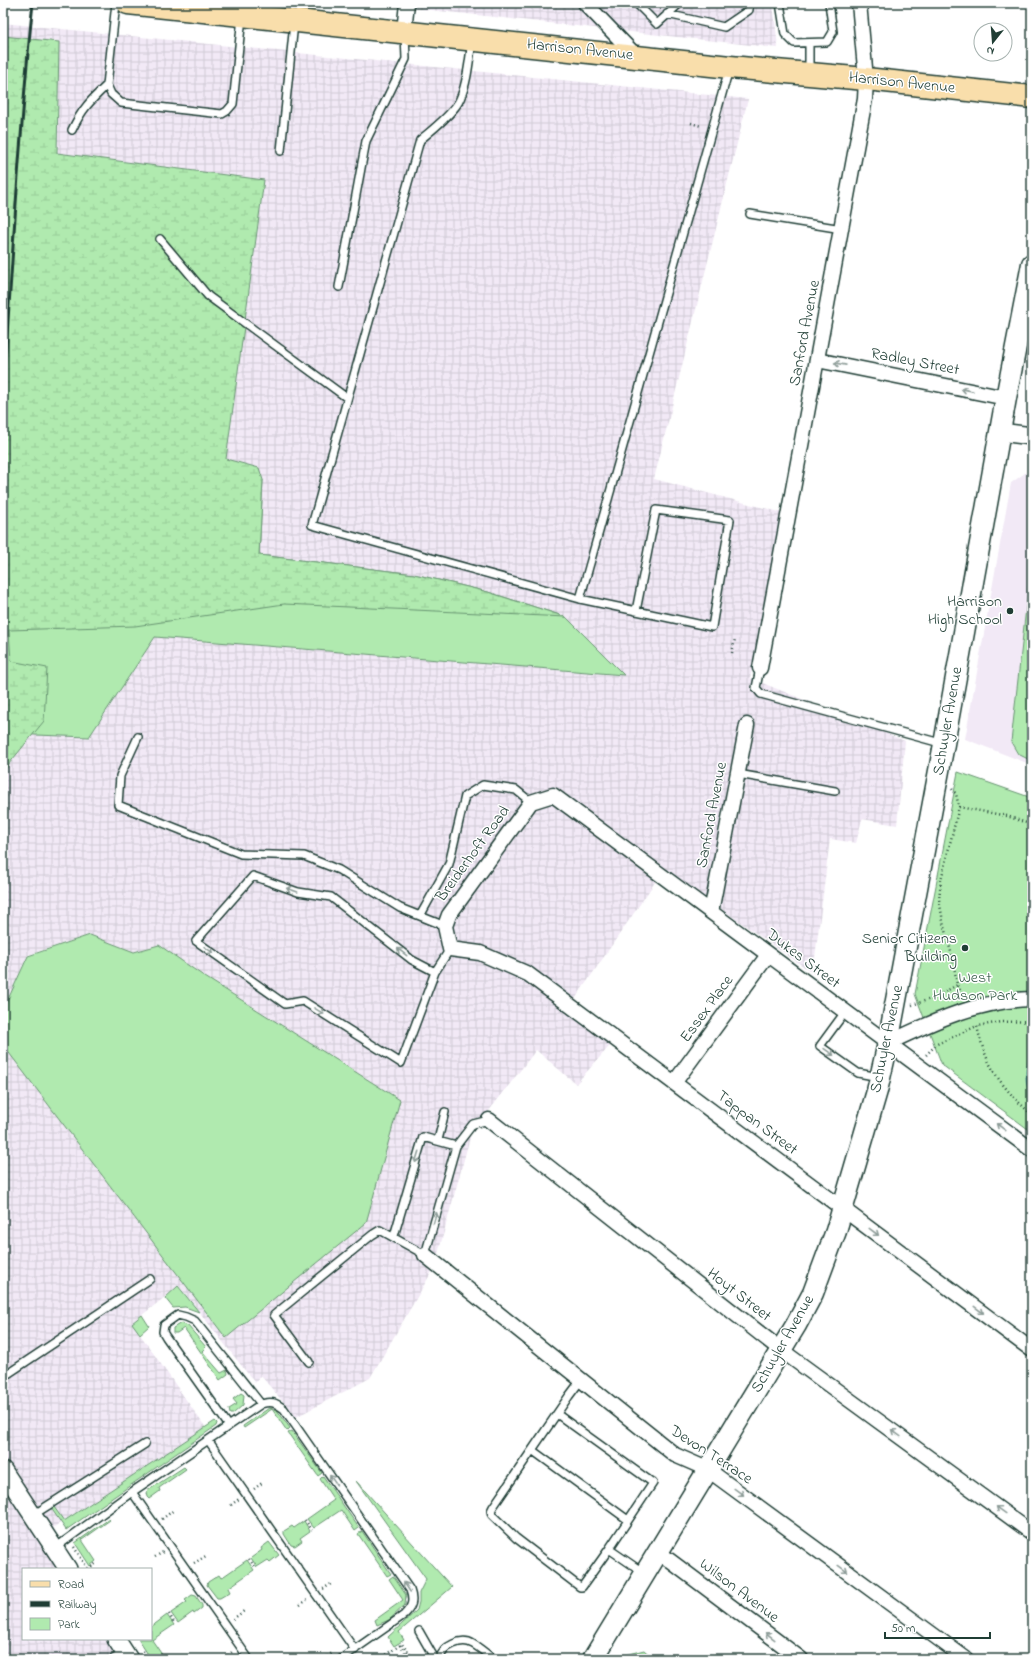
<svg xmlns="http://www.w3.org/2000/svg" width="1035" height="1662" font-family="'Indie Flower',sans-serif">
<defs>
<pattern id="industrial-grid" width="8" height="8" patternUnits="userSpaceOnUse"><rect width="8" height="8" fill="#f2e9f6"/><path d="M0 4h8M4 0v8" fill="none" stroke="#cfc9d4"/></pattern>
<pattern id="wetland-marsh" width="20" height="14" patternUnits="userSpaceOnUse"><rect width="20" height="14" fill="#b0eaaf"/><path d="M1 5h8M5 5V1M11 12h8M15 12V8" fill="none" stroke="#97ca97"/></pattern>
<pattern id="water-ripples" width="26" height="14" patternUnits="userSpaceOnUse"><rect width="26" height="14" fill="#80d1da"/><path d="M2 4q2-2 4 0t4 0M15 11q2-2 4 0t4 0" fill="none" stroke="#6eb4bc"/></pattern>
</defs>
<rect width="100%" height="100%" fill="#fff"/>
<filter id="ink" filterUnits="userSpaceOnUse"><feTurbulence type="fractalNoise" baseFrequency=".025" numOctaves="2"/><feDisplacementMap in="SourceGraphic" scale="8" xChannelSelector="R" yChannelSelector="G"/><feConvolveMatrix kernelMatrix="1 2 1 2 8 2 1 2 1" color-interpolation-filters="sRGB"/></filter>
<g filter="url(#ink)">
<path fill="#f2e9f6" d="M 1032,468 L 1032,765 L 965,739 L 1011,483 Z"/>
<path fill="url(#industrial-grid)" d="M 366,3 L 773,3 L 778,48 Z
M 3,23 L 748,99 L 654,479 L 787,514 L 750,678 L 905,741 L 897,825 L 862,819 L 856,843 L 830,839 L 813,973 L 664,869 L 571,1005 L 615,1040 L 576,1084 L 536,1050 L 471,1134 L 434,1268 L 370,1378 L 296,1417 L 261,1376 L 255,1383 L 179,1286 L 132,1323 L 206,1428 L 54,1527 L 55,1548 L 68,1569 L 23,1569 L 23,1639 L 116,1639 L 129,1659 L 3,1659 L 3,1045 L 226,1338 L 399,1100 L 205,977 L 159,945 L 134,952 L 90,935 L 28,955 L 3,1010 L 3,736 L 8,734 L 89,737 L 155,637 L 623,675 L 566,617 L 488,592 L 414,574 L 259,555 L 3,485 Z"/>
<path fill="#b0eaaf" stroke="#689472" d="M 263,480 L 259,555 L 414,574 L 488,592 L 566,617 L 624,675 L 155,637 L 89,737 L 8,734 L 3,485 Z
M 1032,554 L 1032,761 L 1018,754 L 1011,742 Z
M 958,772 L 1032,798 L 1032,1132 L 942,1065 L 915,994 Z
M 90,935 L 134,952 L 159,945 L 205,977 L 400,1100 L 366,1223 L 226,1338 L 3,1045 L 3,1010 L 28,956 Z
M 178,1286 L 199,1312 L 185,1307 L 173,1308 L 165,1298 Z
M 142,1315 L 149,1326 L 140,1334 L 132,1323 Z
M 181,1323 L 188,1326 L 206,1347 L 202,1351 L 221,1373 L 227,1370 L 228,1374 L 220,1380 L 184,1328 L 177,1333 L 173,1333 L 173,1328 Z
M 241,1393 L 244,1395 L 243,1405 L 233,1414 L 230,1414 L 229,1409 L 237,1404 L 233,1399 Z
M 269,1408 L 277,1410 L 290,1428 L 287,1431 L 272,1409 L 244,1428 L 243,1426 Z
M 215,1421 L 217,1423 L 216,1426 L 66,1530 L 51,1508 L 54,1507 L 64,1521 Z
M 292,1431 L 322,1473 L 318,1476 L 288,1433 Z
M 184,1467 L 186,1469 L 159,1488 L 160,1491 L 149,1499 L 147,1497 L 146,1493 L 147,1491 Z
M 323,1476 L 359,1528 L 355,1531 L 341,1510 L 314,1528 L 307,1519 L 334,1500 L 320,1479 Z
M 356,1481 L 452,1587 L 399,1632 L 404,1640 L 394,1646 L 388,1637 L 417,1610 L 419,1602 L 419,1593 L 426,1579 Z
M 109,1519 L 110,1520 L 82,1540 L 96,1561 L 90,1566 L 75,1543 Z
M 304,1521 L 310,1531 L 300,1538 L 302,1541 L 295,1546 L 291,1545 L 284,1534 L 284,1531 L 292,1526 L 294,1528 Z
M 362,1531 L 391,1574 L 387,1576 L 358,1534 Z
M 269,1542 L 279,1555 L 270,1562 L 268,1560 L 257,1567 L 251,1558 L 262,1550 L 261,1548 Z
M 247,1560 L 254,1570 L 228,1588 L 230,1592 L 220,1598 L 217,1598 L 207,1585 L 208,1582 L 219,1575 L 221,1578 Z
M 393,1576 L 406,1595 L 405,1605 L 389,1620 L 377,1625 L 375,1620 L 403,1600 L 389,1579 Z
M 192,1595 L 196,1596 L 202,1605 L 202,1608 L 194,1614 L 193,1612 L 178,1623 L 171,1613 L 187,1602 L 185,1600 Z
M 167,1615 L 174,1625 L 152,1640 L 165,1659 L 151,1659 L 138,1639 L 151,1639 L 151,1627 Z
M 644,1650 L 654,1659 L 612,1659 L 613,1658 Z"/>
<path fill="url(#wetland-marsh)" stroke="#689472" d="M 3,36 L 59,42 L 57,153 L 264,180 L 226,459 L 259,468 L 263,480 L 259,555 L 414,574 L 488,592 L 566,617 L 284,604 L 135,626 L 9,630 L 11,661 L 47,668 L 44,721 L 8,765 L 3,776 Z"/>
<path fill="url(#water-ripples)" stroke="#599698" d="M 1032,1054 L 1032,1099 C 1025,1086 1023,1067 1032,1054 Z"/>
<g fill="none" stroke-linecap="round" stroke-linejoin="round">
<g stroke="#1f3d34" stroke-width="10">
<path id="service" d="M 116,3 L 107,85 L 111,94 L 121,103 L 222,114 L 227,111 L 233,104 L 242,17
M 636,3 L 657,24 L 680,3
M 780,3 L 785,34 L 794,43 L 827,42 L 833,32 L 829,3
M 667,14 L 724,27 L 749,10 L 749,3
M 472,41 C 469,60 468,81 460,99 C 455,112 431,131 420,140 L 312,525 L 580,599
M 809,43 L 809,71
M 72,130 C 82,109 90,101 107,85
M 281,151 L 294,23
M 750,214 L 842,229
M 160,239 L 208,296 L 347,398
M 339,287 L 366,141 L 406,59 L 405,34
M 636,611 L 656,510 L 730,520 L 712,627 L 580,599 L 729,69
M 760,668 L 756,688 L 761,694 L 944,744
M 138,737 L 120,776 L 118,805 L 241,854 L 304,856 L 339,870 L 400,908 L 445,926
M 738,774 L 835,791
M 420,916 L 449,864 L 465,796 L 483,785 L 516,790 L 531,802
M 435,972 L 412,960 L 331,897 L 298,892 L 253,876 L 196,941 L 285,1004 L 303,1001 L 401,1063 L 435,972 L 450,949
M 845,1012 L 820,1046 L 858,1073 L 879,1077
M 438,1140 L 445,1112
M 456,1146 L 473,1124 L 489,1120
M 309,1362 L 274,1315 L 372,1235 L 380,1230 L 425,1255 L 456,1146 L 423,1137 L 394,1236
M 3,1377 L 150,1279
M 557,1414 L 653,1483 L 609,1549 L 582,1587 L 580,1587 L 516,1538 L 492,1515 L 491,1511 L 493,1507 L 569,1396 L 581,1380
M 229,1426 L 166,1337 L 163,1332 L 164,1325 L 178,1315 L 186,1317 L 195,1321 L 261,1404
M 208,1440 L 355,1650
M 532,1450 L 628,1520
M 132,1492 L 249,1659
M 33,1515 L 145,1444
M 55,1548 L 132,1492 L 261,1404 C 271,1401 275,1402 284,1409 L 410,1590 C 414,1601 412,1607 404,1615 L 341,1659
M 609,1549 L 644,1573
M 419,1631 L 435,1659
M 113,1659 L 125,1653
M 440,1659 C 442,1646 462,1637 473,1644 C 480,1648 487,1654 493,1659"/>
</g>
<g stroke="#1f3d34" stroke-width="17">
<path id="minor" d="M 585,3 L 636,56
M 404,32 L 407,3
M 817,360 L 1006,398
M 760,668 L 865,99 L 866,79 L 859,3
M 711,912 L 747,725
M 888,1043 C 934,1021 979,1000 1032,999
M 674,1083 L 768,955
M 489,1120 L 781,1350 L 1032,1533
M 1032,1150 L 553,795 L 531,802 L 449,915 L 445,926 L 450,949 L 480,953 L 528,974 L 1032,1350
M 425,1255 L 675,1455 L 707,1469 L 966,1659
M 657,1551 L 801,1659"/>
</g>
<g stroke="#1f3d34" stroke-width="20">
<path id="tertiary" d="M 1000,432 L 1032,436
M 3,1470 L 68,1569
M 116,1639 L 129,1659"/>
</g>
<g stroke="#1f3d34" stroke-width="23">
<path id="secondary" d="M 593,1659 L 796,1325 L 813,1293 L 836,1231 L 877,1091 L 888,1043 L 944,744 L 1006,398 L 1032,264"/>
</g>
<g stroke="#1f3d34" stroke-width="25">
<path id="primary" d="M 128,3 L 730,67 L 866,79 L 1032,97"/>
</g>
<path stroke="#1f3d34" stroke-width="2.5" stroke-dasharray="1 3" stroke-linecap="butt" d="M 691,123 L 701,126
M 732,653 L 735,639
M 952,789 L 956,794 L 959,807
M 964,997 L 957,985 L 953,959 L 944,927 L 939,899 L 941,880 L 959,807 L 1007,816 L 1032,825
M 912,1005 L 934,998 L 957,985
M 1032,1021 L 1002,1022 L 977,1026 C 986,1068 1002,1087 1032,1115
M 926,1055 L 937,1044 L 977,1026
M 254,1489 L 262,1483
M 231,1505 L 239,1499
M 162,1519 L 174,1510
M 305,1520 L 312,1530
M 74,1547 L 88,1569
M 155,1557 L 163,1552
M 249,1559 L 256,1568
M 194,1563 L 206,1556
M 88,1569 L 97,1563
M 323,1589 L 331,1584
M 300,1605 L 307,1600
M 169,1614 L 175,1624
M 233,1619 L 244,1611
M 400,1645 L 409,1659
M 143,1651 L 148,1659
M 225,1658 L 232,1652
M 319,1658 L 320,1659
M 272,1659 L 275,1657
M 324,1659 L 332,1653
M 379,1659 L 402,1644 L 411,1656"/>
<use href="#service" stroke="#fff" stroke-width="7"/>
<use href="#minor" stroke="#fff" stroke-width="14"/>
<use href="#tertiary" stroke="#fff" stroke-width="17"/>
<use href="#secondary" stroke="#fff" stroke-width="20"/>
<use href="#primary" stroke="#f9deab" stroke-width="22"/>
<path stroke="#1f3d34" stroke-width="3" d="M 3,388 C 13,260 19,131 33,3"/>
</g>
<defs><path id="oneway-shaft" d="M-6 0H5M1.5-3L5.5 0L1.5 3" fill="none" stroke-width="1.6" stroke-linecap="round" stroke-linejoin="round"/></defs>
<g stroke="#8f9e9a">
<use href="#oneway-shaft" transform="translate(840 364) rotate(-169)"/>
<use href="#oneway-shaft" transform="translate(967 390) rotate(-169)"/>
<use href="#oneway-shaft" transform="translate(292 890) rotate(-161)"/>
<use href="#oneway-shaft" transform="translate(209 950) rotate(35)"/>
<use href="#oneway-shaft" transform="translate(402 952) rotate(-142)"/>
<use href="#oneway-shaft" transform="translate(319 1011) rotate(32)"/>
<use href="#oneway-shaft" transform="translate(829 1052) rotate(35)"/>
<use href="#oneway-shaft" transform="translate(1001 1127) rotate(-143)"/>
<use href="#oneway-shaft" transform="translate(417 1157) rotate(107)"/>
<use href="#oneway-shaft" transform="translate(435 1218) rotate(-74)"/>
<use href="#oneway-shaft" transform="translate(874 1232) rotate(37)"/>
<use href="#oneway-shaft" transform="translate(979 1310) rotate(37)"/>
<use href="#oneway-shaft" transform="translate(896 1433) rotate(-144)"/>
<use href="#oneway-shaft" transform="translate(333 1480) rotate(-125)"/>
<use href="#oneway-shaft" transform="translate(739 1492) rotate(36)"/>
<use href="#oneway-shaft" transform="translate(1001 1510) rotate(-144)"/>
<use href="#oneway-shaft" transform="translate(843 1569) rotate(36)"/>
<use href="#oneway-shaft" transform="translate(407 1587) rotate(-123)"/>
<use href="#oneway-shaft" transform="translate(770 1636) rotate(-143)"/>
</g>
</g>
<g fill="#1f3d34" stroke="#fff" stroke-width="1.5">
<circle cx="1010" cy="611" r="4"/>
<circle cx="965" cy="948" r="4"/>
</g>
<g text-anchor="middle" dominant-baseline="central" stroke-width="3" stroke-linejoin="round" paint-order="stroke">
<g font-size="16" fill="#1f3d34" stroke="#fff">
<text transform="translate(580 50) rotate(6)">Harrison Avenue</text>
<text transform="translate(902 83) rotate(6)">Harrison Avenue</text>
<text transform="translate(805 333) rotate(-79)">Sanford Avenue</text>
<text transform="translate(915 362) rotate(11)">Radley Street</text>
<text transform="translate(948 721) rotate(-80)">Schuyler Avenue</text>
<text transform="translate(712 815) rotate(-79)">Sanford Avenue</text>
<text transform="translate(473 854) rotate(-54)">Breiderhoft Road</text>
<text transform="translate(803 959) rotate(37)">Dukes Street</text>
<text transform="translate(707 1009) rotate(-54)">Essex Place</text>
<text transform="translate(887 1039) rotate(-78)">Schuyler Avenue</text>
<text transform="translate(757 1123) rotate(37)">Tappan Street</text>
<text transform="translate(739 1295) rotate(38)">Hoyt Street</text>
<text transform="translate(783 1344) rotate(-60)">Schuyler Avenue</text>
<text transform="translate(711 1455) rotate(33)">Devon Terrace</text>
<text transform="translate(739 1591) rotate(37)">Wilson Avenue</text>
</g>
<g font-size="16" fill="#1f3d34" stroke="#fff" text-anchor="end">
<text x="1002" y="602">Harrison<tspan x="1002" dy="18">High School</tspan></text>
<text x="957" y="939">Senior Citizens<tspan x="957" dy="18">Building</tspan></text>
</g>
<g font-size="16" fill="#3c604d" stroke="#fff">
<text x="975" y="978">West<tspan x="975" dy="18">Hudson Park</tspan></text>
</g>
</g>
<rect width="1035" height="1662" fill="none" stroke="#fff" stroke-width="16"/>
<rect x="8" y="8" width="1019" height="1646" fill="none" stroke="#1f3d34" stroke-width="1.5" filter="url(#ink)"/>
<rect x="22" y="1568" width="130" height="72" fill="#ffffff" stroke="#a5b1ae"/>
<rect x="30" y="1581" width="20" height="6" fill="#f9deab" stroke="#a5b1ae"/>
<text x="58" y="1588" font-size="12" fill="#1f3d34">Road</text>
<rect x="30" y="1601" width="20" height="6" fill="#1f3d34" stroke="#a5b1ae"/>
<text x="58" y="1608" font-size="12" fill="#1f3d34">Railway</text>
<rect x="30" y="1618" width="20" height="12" fill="#b0eaaf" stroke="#a5b1ae"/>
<text x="58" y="1628" font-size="12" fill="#1f3d34">Park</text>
<g transform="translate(993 42) rotate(197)"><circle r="19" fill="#ffffff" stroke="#a5b1ae"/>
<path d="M0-3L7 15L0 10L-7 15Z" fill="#1f3d34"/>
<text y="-6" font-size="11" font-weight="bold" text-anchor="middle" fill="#1f3d34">N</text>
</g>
<path d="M885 1632v6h105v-6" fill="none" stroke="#1f3d34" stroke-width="2"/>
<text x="891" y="1632" font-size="12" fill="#1f3d34" stroke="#ffffff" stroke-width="3" paint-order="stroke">50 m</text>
</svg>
